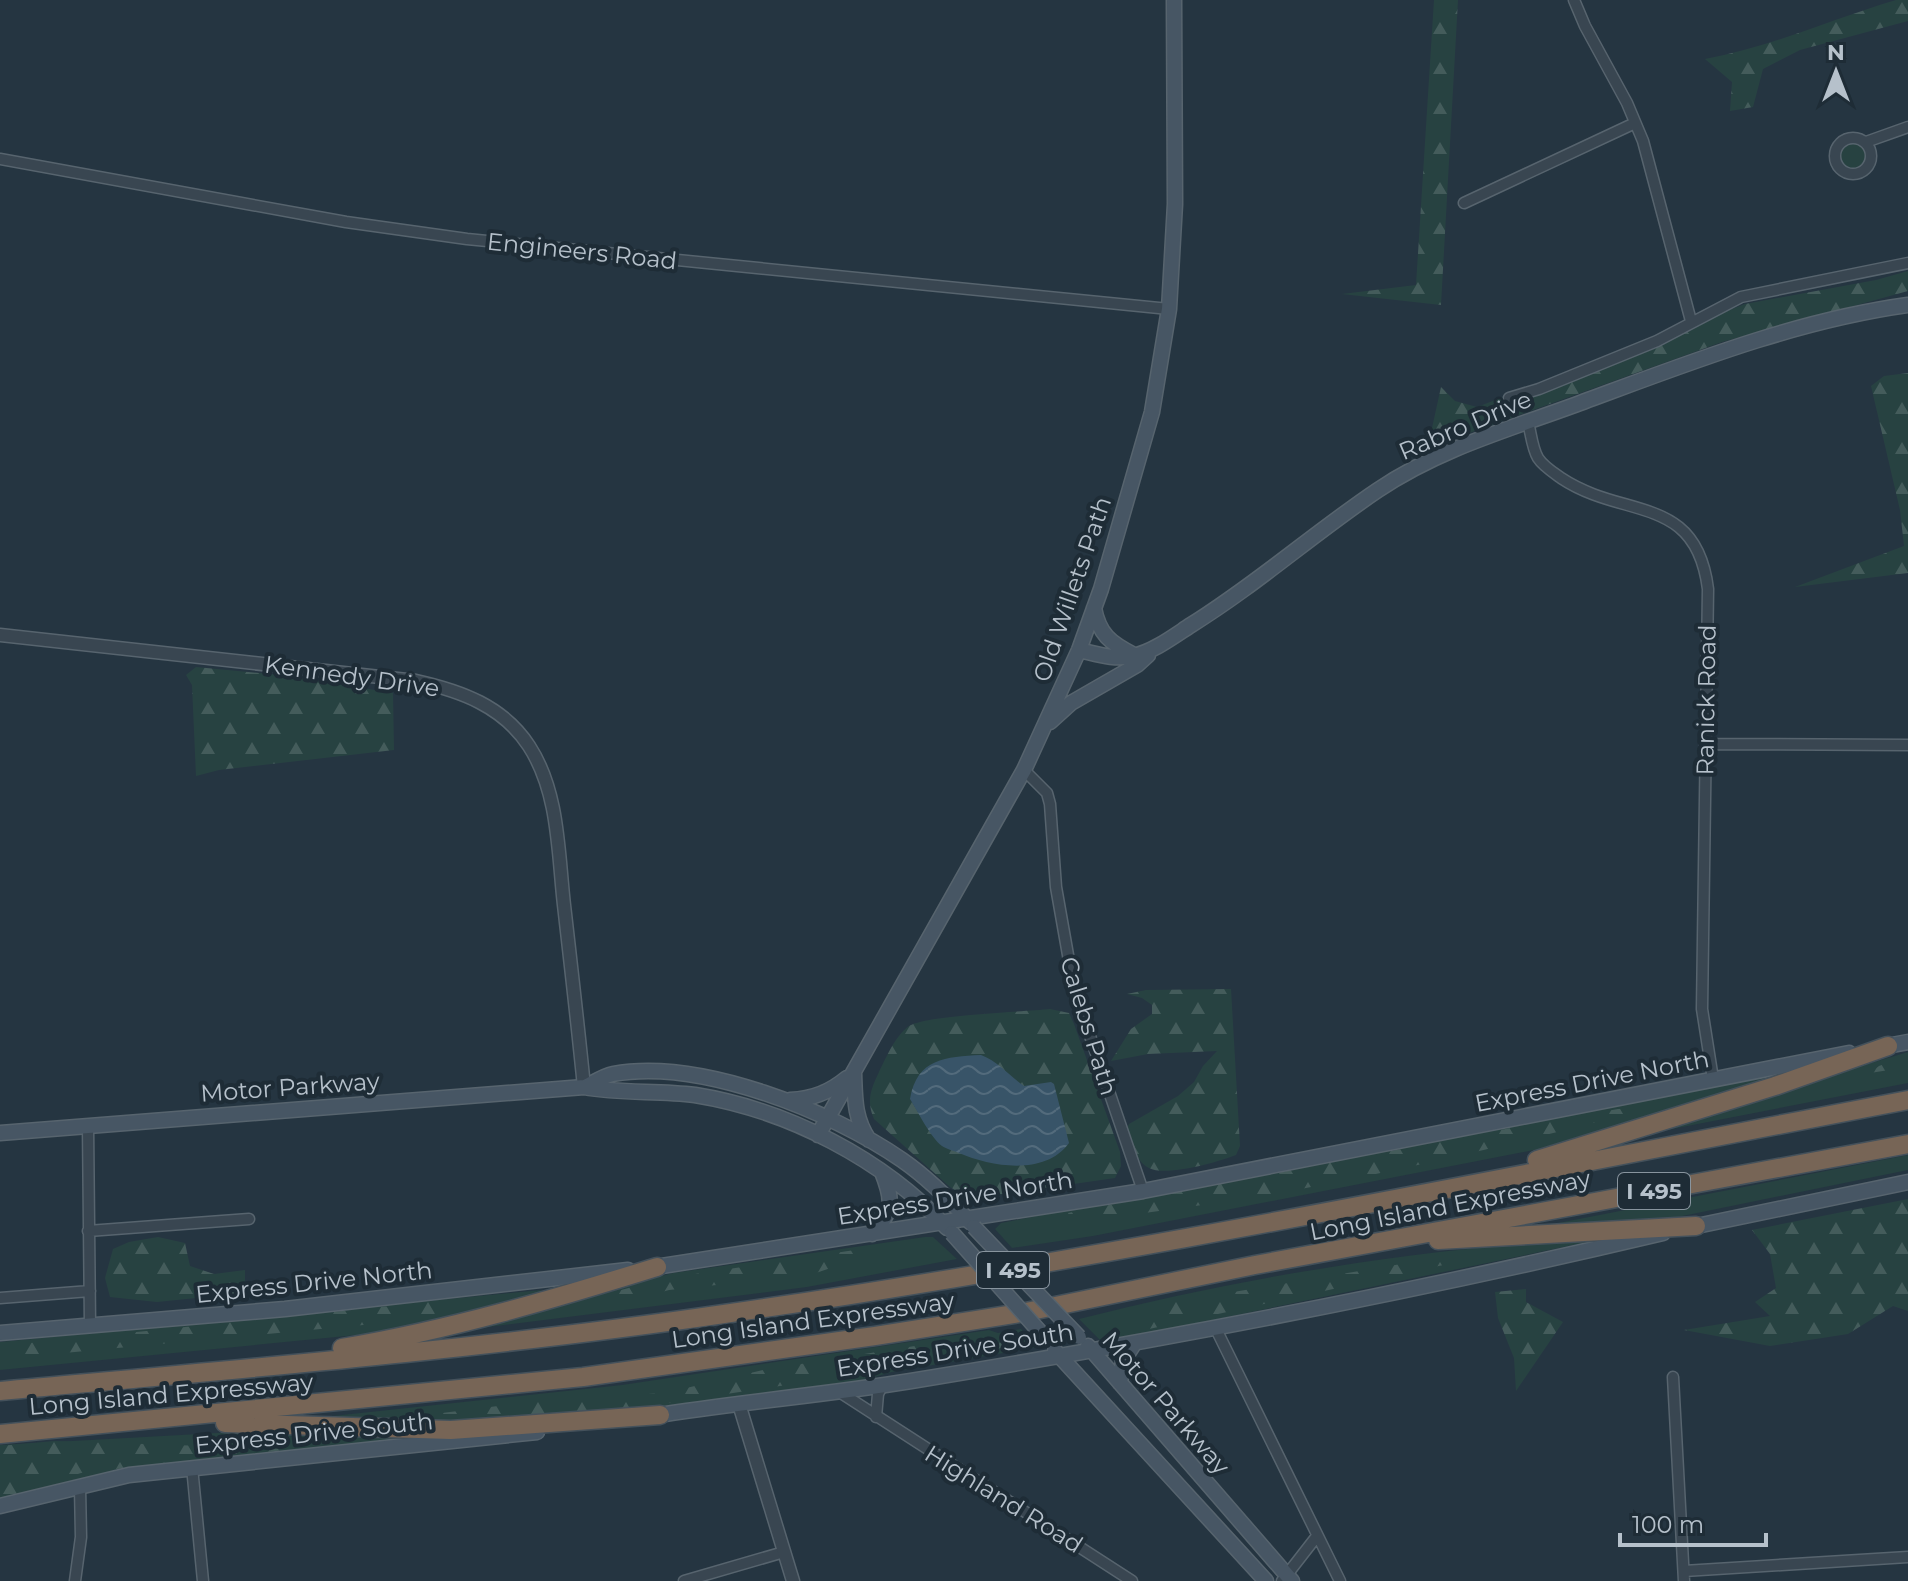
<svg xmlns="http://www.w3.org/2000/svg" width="1908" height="1581" font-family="Montserrat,sans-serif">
<defs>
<pattern id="forest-firs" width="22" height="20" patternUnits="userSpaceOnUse" patternTransform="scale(2)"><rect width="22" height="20" fill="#274241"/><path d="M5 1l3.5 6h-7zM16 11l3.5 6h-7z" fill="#445c5b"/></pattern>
<pattern id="water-waves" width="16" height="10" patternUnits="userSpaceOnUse" patternTransform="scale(2)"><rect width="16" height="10" fill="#385468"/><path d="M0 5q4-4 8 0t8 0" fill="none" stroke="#536b7c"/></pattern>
</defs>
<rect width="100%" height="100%" fill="#253541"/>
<path fill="#274241" d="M1837 156a16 16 0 1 1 32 0a16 16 0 1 1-32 0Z
M 1908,1052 L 1908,1083 L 1641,1135 L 1640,1132 Z
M 1775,1076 L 1776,1080 L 1539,1149 L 1093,1236 L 1012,1248 L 995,1229 L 1001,1223 L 1655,1097 Z
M 1908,1155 L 1908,1170 L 1663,1220 L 1553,1228 L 1553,1224 Z
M 925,1237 L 933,1237 L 957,1259 L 807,1287 L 431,1334 L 673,1273 Z
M 1588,1238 L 1588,1242 L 1145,1334 L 1100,1340 L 1079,1319 C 1246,1276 1417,1250 1588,1238 Z
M 541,1290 L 541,1294 L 413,1326 L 367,1334 L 0,1370 L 0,1342 Z
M 1021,1329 L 1038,1347 L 892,1372 L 864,1380 L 673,1405 L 482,1425 L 314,1418 L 622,1385 L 989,1330 L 998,1333 Z
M 235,1432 L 405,1437 L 405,1442 L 137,1469 L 0,1501 L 0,1445 Z"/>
<path fill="url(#forest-firs)" d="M 1434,0 L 1458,0 L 1441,305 L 1342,294 L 1416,285 Z
M 1896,0 L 1908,0 L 1908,21 L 1800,50 L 1763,69 L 1753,107 L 1730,111 L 1732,82 L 1705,59 C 1771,47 1832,19 1896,0 Z
M 1908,271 L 1908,291 L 1722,342 L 1472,432 L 1418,446 L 1432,428 L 1441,387 L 1455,401 L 1477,407 L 1745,304 L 1876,280 Z
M 1908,373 L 1908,573 L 1795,587 L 1904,546 L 1900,510 L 1871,386 L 1884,376 Z
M 196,667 L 281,675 L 393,693 L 394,750 L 219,770 L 196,776 L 192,685 L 186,675 Z
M 1231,989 L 1240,1146 L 1236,1155 C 1218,1162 1166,1177 1149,1168 C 1137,1162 1130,1143 1126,1131 L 1129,1124 L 1178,1096 L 1194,1082 L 1203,1066 L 1217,1051 L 1148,1054 L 1111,1061 L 1131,1029 L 1152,1014 L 1152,1005 L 1142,998 L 1127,994 L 1146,990 Z
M 1050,1009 L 1069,1013 L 1074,1024 L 1120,1152 L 1121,1166 L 1115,1178 L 970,1199 L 950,1187 L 874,1119 C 866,1101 871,1089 879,1072 C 886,1058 895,1036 909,1026 C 927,1015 1022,1012 1050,1009 Z
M 1908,1055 L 1908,1067 L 1870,1073 L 1879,1066 Z
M 1653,1108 C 1522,1141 1392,1174 1260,1196 C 1197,1207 1135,1213 1073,1224 L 1068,1213 L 1516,1127 L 1618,1109 Z
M 1908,1199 L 1908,1311 L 1893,1306 L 1848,1334 L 1770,1346 L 1684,1330 L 1770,1316 L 1755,1302 L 1776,1288 L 1770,1254 L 1752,1230 Z
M 158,1237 L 185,1243 L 190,1266 L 214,1274 L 245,1270 L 245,1293 L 157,1302 L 110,1297 L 105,1278 L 113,1249 L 129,1242 Z
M 868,1248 L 872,1254 L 810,1275 L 669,1290 L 637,1299 L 569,1304 L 662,1279 Z
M 1437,1258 L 1471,1259 L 1149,1329 L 1121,1329 L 1174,1302 Z
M 1526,1289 L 1526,1302 L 1563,1322 L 1516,1391 L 1514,1358 L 1498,1318 L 1495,1292 Z
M 468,1298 L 432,1315 L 363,1325 L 0,1359 L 0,1346 Z
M 991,1334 L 1020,1344 L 917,1365 L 655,1405 L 504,1421 L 426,1415 L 547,1400 L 665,1393 L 763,1370 Z
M 54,1441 L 293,1449 L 81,1473 L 12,1495 L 0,1496 L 0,1446 Z"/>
<path fill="url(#water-waves)" d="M 981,1055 C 999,1062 1008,1075 1024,1086 L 1051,1082 L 1054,1084 L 1069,1143 C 1045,1176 992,1167 959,1153 C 955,1151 946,1149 942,1146 C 931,1138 918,1112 910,1099 C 917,1058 946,1057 981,1055 Z"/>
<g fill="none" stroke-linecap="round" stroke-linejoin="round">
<g stroke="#57646e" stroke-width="13">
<path id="minor" d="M 1574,0 L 1585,26 L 1627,103 L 1643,141 L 1691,321
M1835 156a18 18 0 1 1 36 0a18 18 0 1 1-36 0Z
M 1866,142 L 1908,127
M 0,159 L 346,222 L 467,239 L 1169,309
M 1464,203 L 1635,123
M 1509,398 L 1539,389 L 1657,341 L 1741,297 L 1908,263
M 1528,422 C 1531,433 1532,448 1538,458 C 1543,466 1554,473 1561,478 C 1624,520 1696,493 1708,589 L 1702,1009 L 1713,1079
M 1705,744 L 1908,745
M 1024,770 L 1047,793 L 1050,804 L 1056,887 L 1074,989 L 1143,1191
M 88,1126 L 90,1325
M 88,1231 L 249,1219
M 0,1298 L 90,1291
M 1216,1329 L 1340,1581
M 1673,1377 L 1684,1581
M 838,1391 L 1132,1581
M 876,1417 L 878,1394 L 882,1386
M 192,1467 L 203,1581
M 1684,1571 L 1908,1557
M 75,1581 L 81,1537 L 80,1487
M 684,1581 L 784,1552
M 1282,1581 L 1317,1536"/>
</g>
<g stroke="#57646e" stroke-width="15">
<path id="tertiary" d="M 0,635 L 416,681 C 461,691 503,706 529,746 C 559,792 558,852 564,905 C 571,966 578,1026 584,1087
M 739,1404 L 793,1581"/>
</g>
<g stroke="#57646e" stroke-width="17">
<path id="secondary" d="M 1094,608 C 1099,634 1110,643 1134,655
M 1079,650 C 1097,654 1114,660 1133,656 C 1153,652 1174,636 1191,625 C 1257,584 1314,533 1378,490 C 1437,450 1506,430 1572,406 C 1681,366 1792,321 1908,305
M 1050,722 L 1071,703 L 1137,665 L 1148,655
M 1881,1047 L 1908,1042
M 854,1072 C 855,1098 854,1118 869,1140
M 585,1087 C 593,1083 603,1076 613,1074 C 700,1058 831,1111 902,1160 C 928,1178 949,1199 970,1222
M 790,1100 C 813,1099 830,1092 847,1078
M 0,1133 L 584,1087 C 621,1094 658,1090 695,1095 C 788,1110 883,1159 947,1228
M 818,1135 L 1024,770 L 1079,650 L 1101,589 L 1152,412 L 1169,309 L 1175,204 L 1174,0
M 1687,1228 L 1908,1182
M 872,1234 C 893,1210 894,1202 882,1172
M 649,1268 L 1143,1191 L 1849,1053
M 0,1333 L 285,1309 L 628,1270
M 1088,1346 L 1292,1581
M 1055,1351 L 1266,1581
M 1120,1383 L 1123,1361 L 1134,1344
M 653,1416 C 739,1402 825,1395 911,1381 C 1163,1340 1414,1292 1663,1233
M 0,1506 L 129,1475 L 537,1432"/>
</g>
<g stroke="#44515b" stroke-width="21">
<path id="motorway" d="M 1537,1160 L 1775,1086 L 1888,1046
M 1438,1240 L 1696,1226
M 342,1348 C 449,1330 554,1299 657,1267
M 0,1391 C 241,1369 484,1349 724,1314 C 1121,1257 1514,1175 1908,1100
M 225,1423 L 451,1430 L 660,1415
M 0,1434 L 583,1377 L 875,1336 L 1026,1312 L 1255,1265 L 1908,1144"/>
</g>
<use href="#minor" stroke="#394651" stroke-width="10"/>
<use href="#tertiary" stroke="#394651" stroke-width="12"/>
<use href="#secondary" stroke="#475664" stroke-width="14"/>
<use href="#motorway" stroke="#776556" stroke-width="18"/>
<g stroke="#57646e" stroke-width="17" stroke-linecap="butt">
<path id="secondary-bridge" d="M 974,1227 L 1079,1337
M 952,1233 L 1048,1341"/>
</g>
<use href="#secondary-bridge" stroke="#475664" stroke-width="14"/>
</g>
<g text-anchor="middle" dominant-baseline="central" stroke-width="8" stroke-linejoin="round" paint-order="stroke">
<g fill="#1e2c36" stroke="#88949e" stroke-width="2">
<rect x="1618" y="1173" width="72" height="36" rx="6"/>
<rect x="977" y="1252" width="72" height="36" rx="6"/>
</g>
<g font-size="22" font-weight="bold" fill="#b6c1cb">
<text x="1654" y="1191">I 495</text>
<text x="1013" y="1270">I 495</text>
</g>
<g font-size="24" fill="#b6c1cb" stroke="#1e2c36">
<text transform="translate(582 251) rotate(6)">Engineers Road</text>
<text transform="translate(1465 425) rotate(-23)">Rabro Drive</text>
<text transform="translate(1072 589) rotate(-71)">Old Willets Path</text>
<text transform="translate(352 676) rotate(8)">Kennedy Drive</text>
<text transform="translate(1706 700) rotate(-89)">Ranick Road</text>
<text transform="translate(1089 1026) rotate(73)">Calebs Path</text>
<text transform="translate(1592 1081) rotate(-11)">Express Drive North</text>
<text transform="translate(290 1087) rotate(-4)">Motor Parkway</text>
<text transform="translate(955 1198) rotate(-9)">Express Drive North</text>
<text transform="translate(1450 1205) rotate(-11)">Long Island Expressway</text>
<text transform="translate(314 1282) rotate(-6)">Express Drive North</text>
<text transform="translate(813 1320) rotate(-8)">Long Island Expressway</text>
<text transform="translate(955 1350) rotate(-9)">Express Drive South</text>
<text transform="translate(171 1394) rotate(-5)">Long Island Expressway</text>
<text transform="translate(1166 1403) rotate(49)">Motor Parkway</text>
<text transform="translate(314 1433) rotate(-6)">Express Drive South</text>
<text transform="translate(1004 1499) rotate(32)">Highland Road</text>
</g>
</g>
<g transform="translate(1836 72)" stroke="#1e2c36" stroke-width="6" paint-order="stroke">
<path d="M0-6L14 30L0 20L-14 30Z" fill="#b6c1cb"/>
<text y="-12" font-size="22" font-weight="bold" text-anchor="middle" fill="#b6c1cb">N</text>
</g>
<path d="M1620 1533v12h146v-12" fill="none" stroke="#b6c1cb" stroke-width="4"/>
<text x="1632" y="1533" font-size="24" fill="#b6c1cb" stroke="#1e2c36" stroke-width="6" paint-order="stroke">100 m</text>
</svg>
